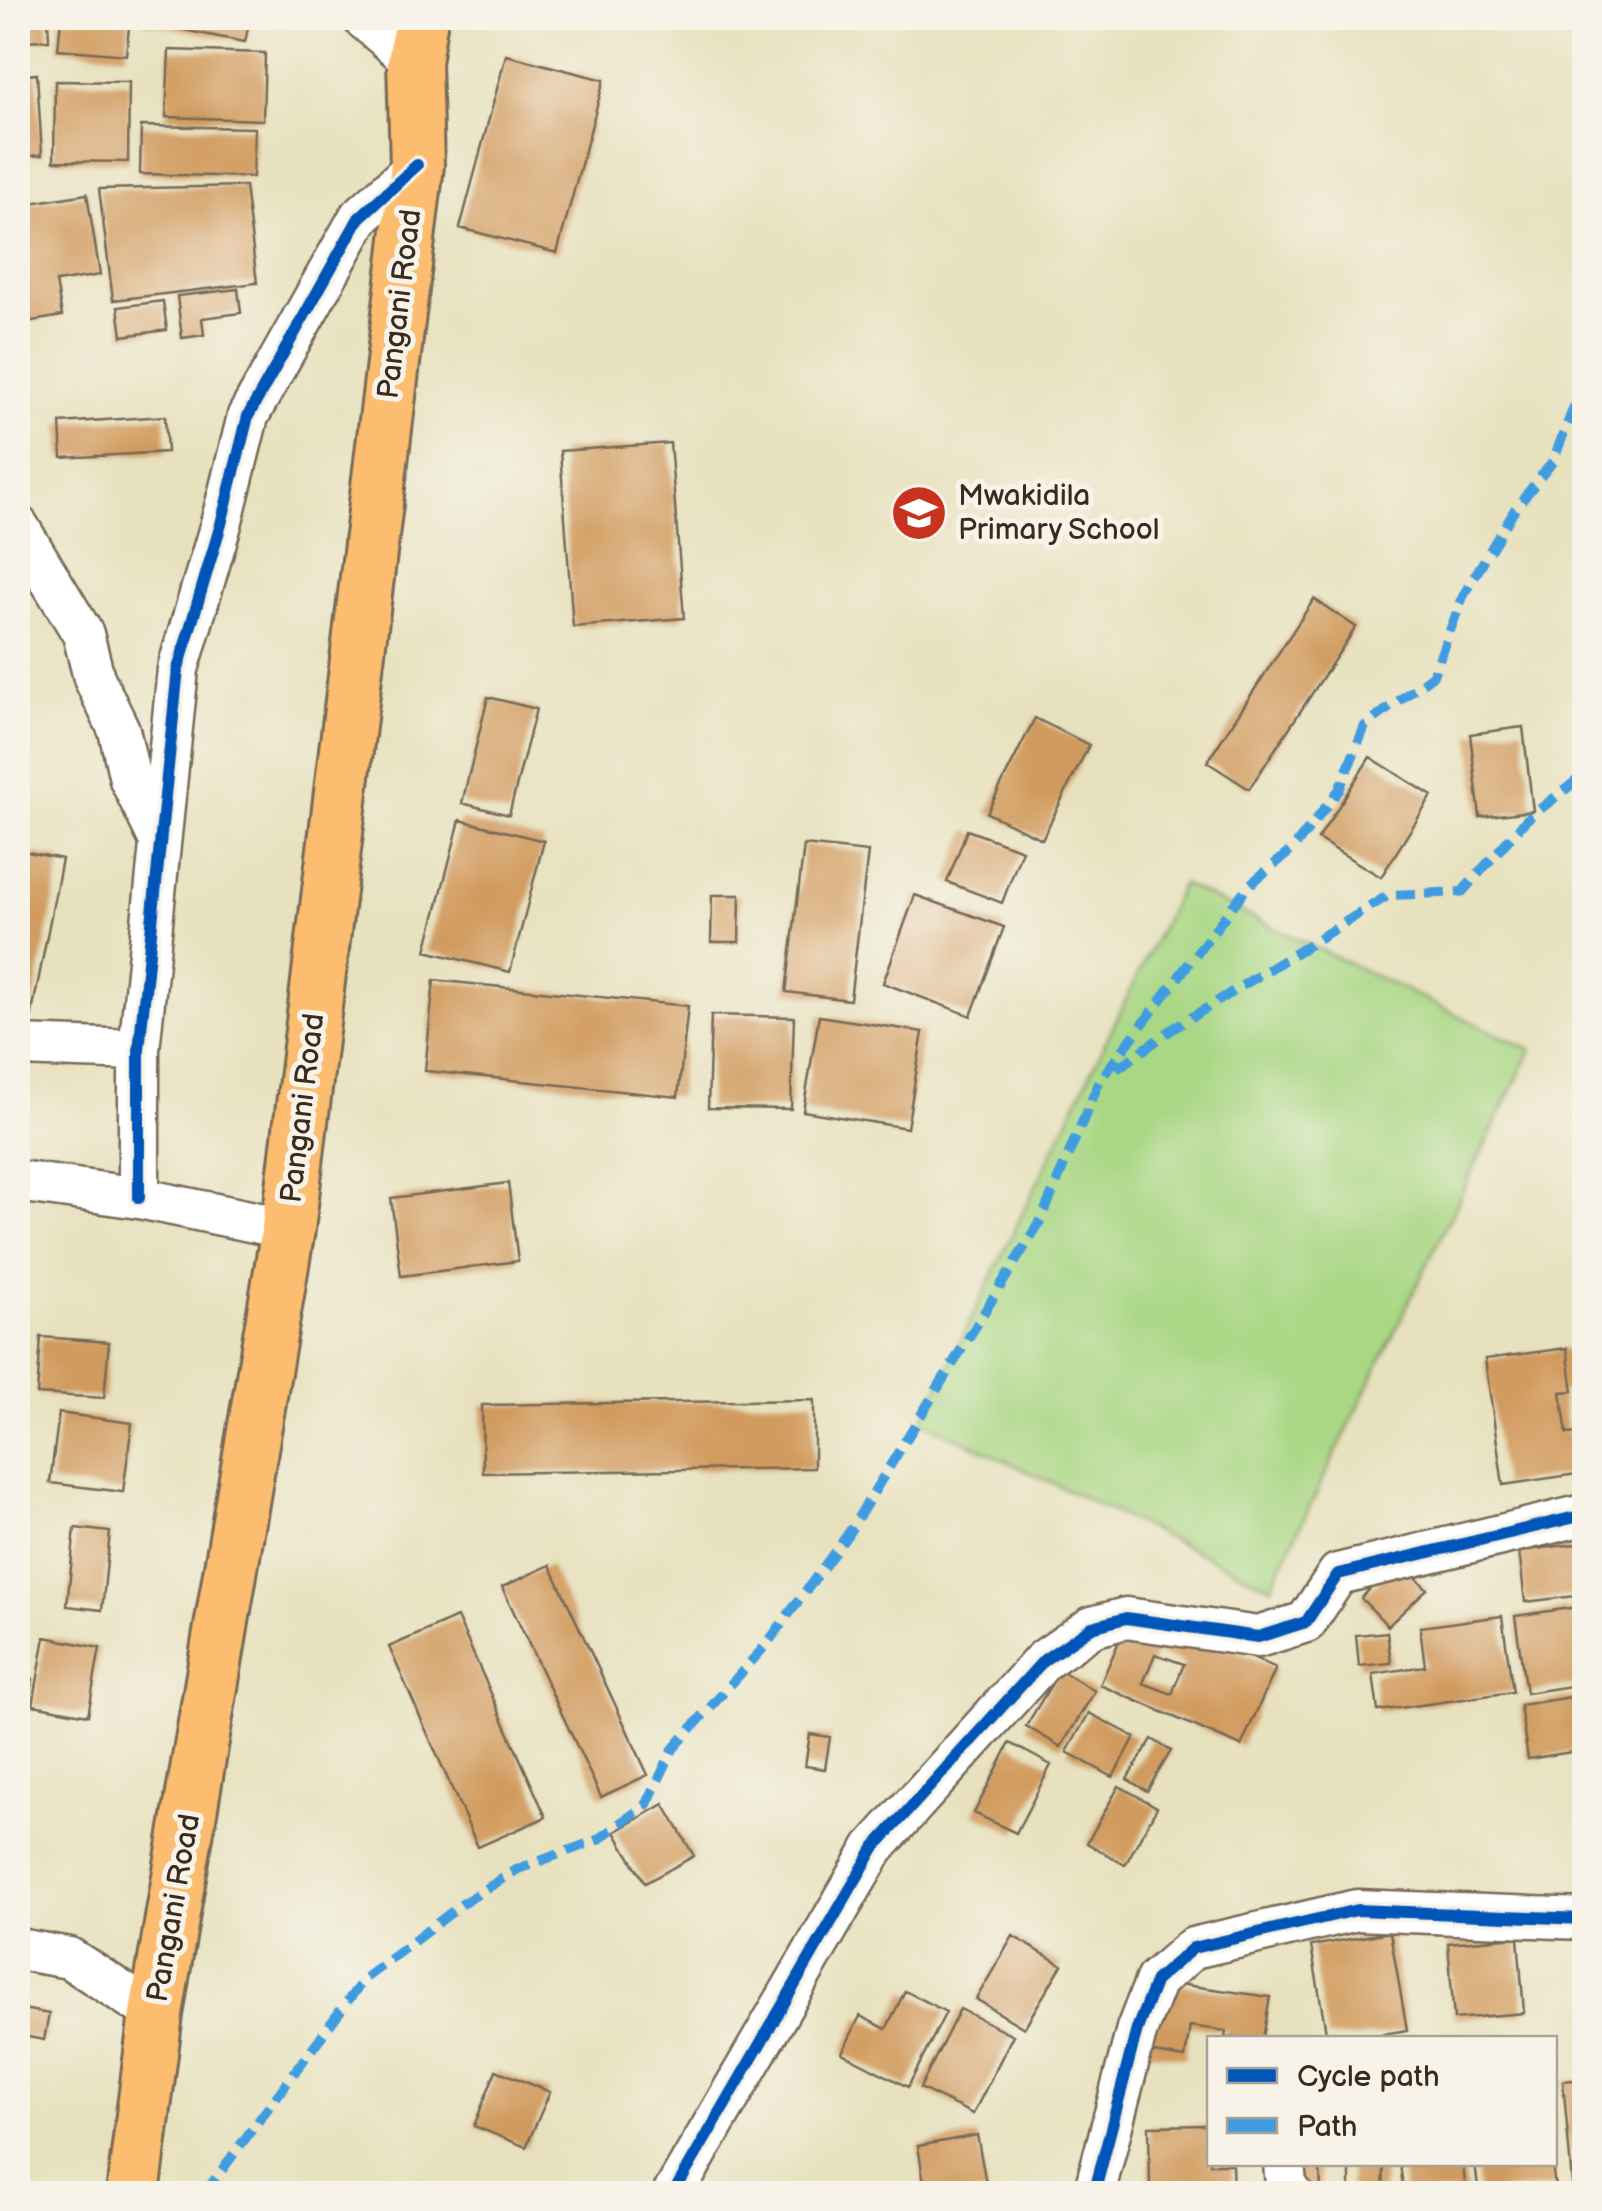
<svg xmlns="http://www.w3.org/2000/svg" width="1602" height="2211" font-family="'Balsamiq Sans',sans-serif">
<rect width="100%" height="100%" fill="#f7f3e8"/>
<filter id="ink" filterUnits="userSpaceOnUse"><feTurbulence type="fractalNoise" baseFrequency=".01" numOctaves="2"/><feDisplacementMap in="SourceGraphic" scale="20" xChannelSelector="R" yChannelSelector="G"/><feConvolveMatrix kernelMatrix="1 2 1 2 8 2 1 2 1" color-interpolation-filters="sRGB"/></filter>
<filter id="wash" filterUnits="userSpaceOnUse"><feTurbulence type="fractalNoise" baseFrequency=".0048" numOctaves="4" result="noise"/><feDisplacementMap in="SourceGraphic" scale="40" xChannelSelector="R" yChannelSelector="G"/><feGaussianBlur stdDeviation="2.25" result="paint"/><feColorMatrix in="noise" values="0 0 0 0 0 0 0 0 0 0 0 0 0 0 0 0 0 1.4 0 .05"/><feComposite in="paint" operator="in"/></filter>
<g filter="url(#wash)">
<rect width="100%" height="100%" fill="#e7e1be"/>
<path fill="#a9d784" stroke="#728051" stroke-width="2.5" d="M 1182,884 L 1531,1050 L 1271,1587 L 922,1421 Z"/>
<g id="blocks">
<path fill="#d19b5f" fill-rule="evenodd" d="M 18,18 L 48,18 L 49,40 L 18,41 Z
M 61,18 L 130,18 L 126,55 L 58,49 Z
M 143,18 L 250,18 L 245,42 L 142,22 Z
M 169,50 L 265,53 L 263,120 L 166,117 Z
M 506,55 L 604,80 L 557,253 L 460,228 Z
M 37,74 L 42,155 L 18,157 L 18,76 Z
M 55,81 L 129,82 L 128,162 L 54,161 Z
M 141,126 L 255,128 L 253,177 L 140,174 Z
M 245,186 L 257,283 L 113,300 L 99,189 Z
M 87,194 L 100,275 L 56,282 L 62,316 L 26,322 L 18,268 L 18,205 Z
M 238,289 L 241,313 L 202,318 L 204,335 L 182,338 L 177,296 Z
M 163,301 L 167,330 L 122,336 L 118,307 Z
M 165,416 L 167,452 L 62,458 L 60,423 Z
M 670,443 L 684,618 L 573,627 L 560,451 Z
M 1314,599 L 1356,627 L 1249,789 L 1207,762 Z
M 488,697 L 536,709 L 509,815 L 462,803 Z
M 1035,718 L 1089,745 L 1042,839 L 987,813 Z
M 1523,727 L 1533,811 L 1480,817 L 1470,734 Z
M 1370,757 L 1432,796 L 1381,877 L 1318,839 Z
M 460,820 L 544,841 L 510,972 L 426,951 Z
M 967,830 L 1022,850 L 1002,903 L 947,882 Z
M 804,845 L 868,852 L 850,1000 L 786,992 Z
M 18,850 L 62,859 L 31,1018 L 18,1015 Z
M 712,895 L 740,895 L 739,942 L 711,942 Z
M 915,895 L 1004,927 L 971,1016 L 883,983 Z
M 434,980 L 688,1006 L 678,1097 L 425,1071 Z
M 711,1015 L 794,1017 L 791,1109 L 708,1108 Z
M 819,1016 L 923,1032 L 907,1128 L 803,1111 Z
M 508,1183 L 518,1261 L 401,1276 L 391,1198 Z
M 41,1337 L 109,1342 L 104,1398 L 37,1394 Z
M 1567,1348 L 1573,1391 L 1561,1392 L 1567,1434 L 1579,1433 L 1584,1473 L 1503,1485 L 1485,1359 Z
M 814,1400 L 814,1468 L 483,1473 L 482,1405 Z
M 59,1413 L 132,1423 L 123,1492 L 50,1483 Z
M 75,1528 L 110,1532 L 102,1610 L 67,1606 Z
M 1584,1543 L 1584,1595 L 1525,1602 L 1519,1551 Z
M 1399,1560 L 1427,1589 L 1388,1626 L 1361,1598 Z
M 550,1565 L 648,1775 L 601,1797 L 502,1587 Z
M 1584,1606 L 1584,1684 L 1526,1693 L 1515,1616 Z
M 1134,1607 L 1276,1668 L 1241,1746 L 1100,1685 ZM 1155,1654 L 1184,1664 L 1172,1694 L 1143,1683 Z
M 1502,1616 L 1513,1692 L 1378,1711 L 1373,1674 L 1425,1666 L 1420,1627 Z
M 457,1617 L 546,1817 L 478,1847 L 389,1647 Z
M 1387,1632 L 1391,1663 L 1359,1666 L 1356,1635 Z
M 45,1637 L 100,1648 L 88,1715 L 33,1705 Z
M 1060,1670 L 1095,1691 L 1061,1747 L 1026,1726 Z
M 18,1676 L 33,1679 L 28,1703 L 18,1700 Z
M 1584,1695 L 1584,1750 L 1528,1759 L 1520,1705 Z
M 1089,1713 L 1135,1737 L 1113,1777 L 1067,1752 Z
M 810,1734 L 830,1737 L 825,1769 L 805,1766 Z
M 1152,1739 L 1171,1751 L 1147,1791 L 1127,1779 Z
M 1010,1743 L 1051,1765 L 1016,1833 L 974,1813 Z
M 1119,1786 L 1157,1807 L 1125,1865 L 1087,1843 Z
M 664,1804 L 694,1856 L 645,1883 L 615,1832 Z
M 1390,1932 L 1407,2030 L 1360,2038 L 1327,2038 L 1311,1946 Z
M 1013,1936 L 1062,1965 L 1024,2028 L 976,1999 Z
M 1518,1937 L 1524,2013 L 1454,2019 L 1448,1943 Z
M 1157,1981 L 1270,1997 L 1263,2038 L 1225,2038 L 1226,2031 L 1190,2026 L 1185,2058 L 1147,2052 Z
M 905,1991 L 946,2012 L 908,2087 L 842,2053 L 860,2016 L 886,2029 Z
M 18,2008 L 49,2014 L 44,2040 L 18,2035 Z
M 960,2009 L 1013,2035 L 973,2114 L 920,2088 Z
M 496,2070 L 550,2092 L 526,2147 L 474,2126 Z
M 1584,2079 L 1584,2194 L 1573,2194 L 1563,2081 Z
M 1210,2125 L 1210,2164 L 1232,2164 L 1233,2194 L 1150,2194 L 1149,2126 Z
M 977,2135 L 988,2194 L 926,2194 L 918,2146 Z
M 1277,2164 L 1320,2164 L 1321,2192 L 1278,2194 Z
M 1350,2164 L 1384,2164 L 1383,2194 L 1350,2194 Z
M 1400,2164 L 1463,2164 L 1466,2192 L 1404,2194 Z
M 1475,2164 L 1552,2164 L 1555,2187 L 1479,2194 Z"/>
</g>
</g>
<g filter="url(#ink)">
<use href="#blocks" fill-opacity="0" stroke="#776a56" stroke-width="2.5"/>
<g fill="none" stroke-linecap="round" stroke-linejoin="round">
<g stroke="#776a56" stroke-width="45">
<path id="minor" d="M 363,18 L 414,62
M 18,526 L 83,634 L 94,678 L 119,730 L 130,779 L 160,841
M 18,1046 L 139,1050
M 18,1181 L 139,1198 L 288,1229
M 139,1198 L 139,1050 L 178,669 L 221,524 L 248,416 L 359,218 L 417,165
M 18,1949 L 69,1958 L 156,2014
M 1284,2164 L 1286,2184 L 1292,2194
M 673,2194 L 874,1848 L 1044,1660 L 1092,1627 L 1126,1618 L 1258,1637 L 1306,1622 L 1338,1574 L 1584,1515
M 1094,2194 L 1137,2029 L 1156,1980 L 1193,1948 L 1357,1910 L 1584,1919"/>
</g>
<g stroke="#776a56" stroke-width="58">
<path id="major" d="M 133,2194 L 156,2014 L 288,1229 L 417,165 L 414,62 L 421,18"/>
</g>
<use href="#minor" stroke="#fff" stroke-width="40"/>
<use href="#major" stroke="#fcbd6f" stroke-width="52"/>
<path stroke="#3f9ce0" stroke-width="10" stroke-dasharray="20 10" stroke-linecap="butt" d="M 1117,1069 L 1171,1030 L 1389,895 L 1462,892 L 1526,820 L 1584,775
M 204,2194 L 364,1979 L 465,1902 L 518,1869 L 598,1840 L 647,1804 L 673,1749 L 766,1645 L 848,1534 L 1041,1220 L 1100,1080 L 1248,886 L 1293,849 L 1339,790 L 1365,726 L 1433,675 L 1464,594 L 1515,509 L 1553,461 L 1584,381"/>
<g stroke="#f7f3e8" stroke-width="19">
<path id="cycleway" d="M 139,1198 L 139,1050 L 178,669 L 221,524 L 248,416 L 359,218 L 417,165
M 673,2194 L 874,1848 L 1044,1660 L 1092,1627 L 1126,1618 L 1258,1637 L 1306,1622 L 1338,1574 L 1584,1515
M 1094,2194 L 1137,2029 L 1156,1980 L 1193,1948 L 1357,1910 L 1584,1919"/>
</g>
<use href="#cycleway" stroke="#0057b8" stroke-width="12"/>
</g>
</g>
<defs>
<g id="school-disc" transform="scale(2.875)"><circle r="9.5" fill="#c8321e" stroke="#f7f3e8"/><path d="M0-5L7-2L0 1L-7-2ZM-4 1L0 2.5L4 1V4Q0 6-4 4Z" fill="#fff"/></g>
</defs>
<g fill-rule="evenodd">
<use href="#school-disc" x="919" y="513"/>
</g>
<g text-anchor="middle" dominant-baseline="central" stroke-width="10" stroke-linejoin="round" paint-order="stroke">
<g font-size="30" fill="#3b2a1e" stroke="#f7f3e8">
<text transform="translate(400 304) rotate(-83)">Pangani Road</text>
<text transform="translate(303 1108) rotate(-83)">Pangani Road</text>
<text transform="translate(174 1908) rotate(-80)">Pangani Road</text>
</g>
<g font-size="30" fill="#3b2a1e" stroke="#f7f3e8" text-anchor="start">
<text x="958" y="496">Mwakidila<tspan x="958" dy="34">Primary School</tspan></text>
</g>
</g>
<rect width="1602" height="2211" fill="none" stroke="#f7f3e8" stroke-width="60"/>
<rect x="1207" y="2036" width="350" height="130" fill="#f7f3e8" stroke="#aca397" stroke-width="2.5"/>
<rect x="1227" y="2068" width="50" height="15" fill="#0057b8" stroke="#aca397" stroke-width="2.5"/>
<text x="1297" y="2086" font-size="30" fill="#3b2a1e">Cycle path</text>
<rect x="1227" y="2118" width="50" height="15" fill="#3f9ce0" stroke="#aca397" stroke-width="2.5"/>
<text x="1297" y="2136" font-size="30" fill="#3b2a1e">Path</text>
</svg>
